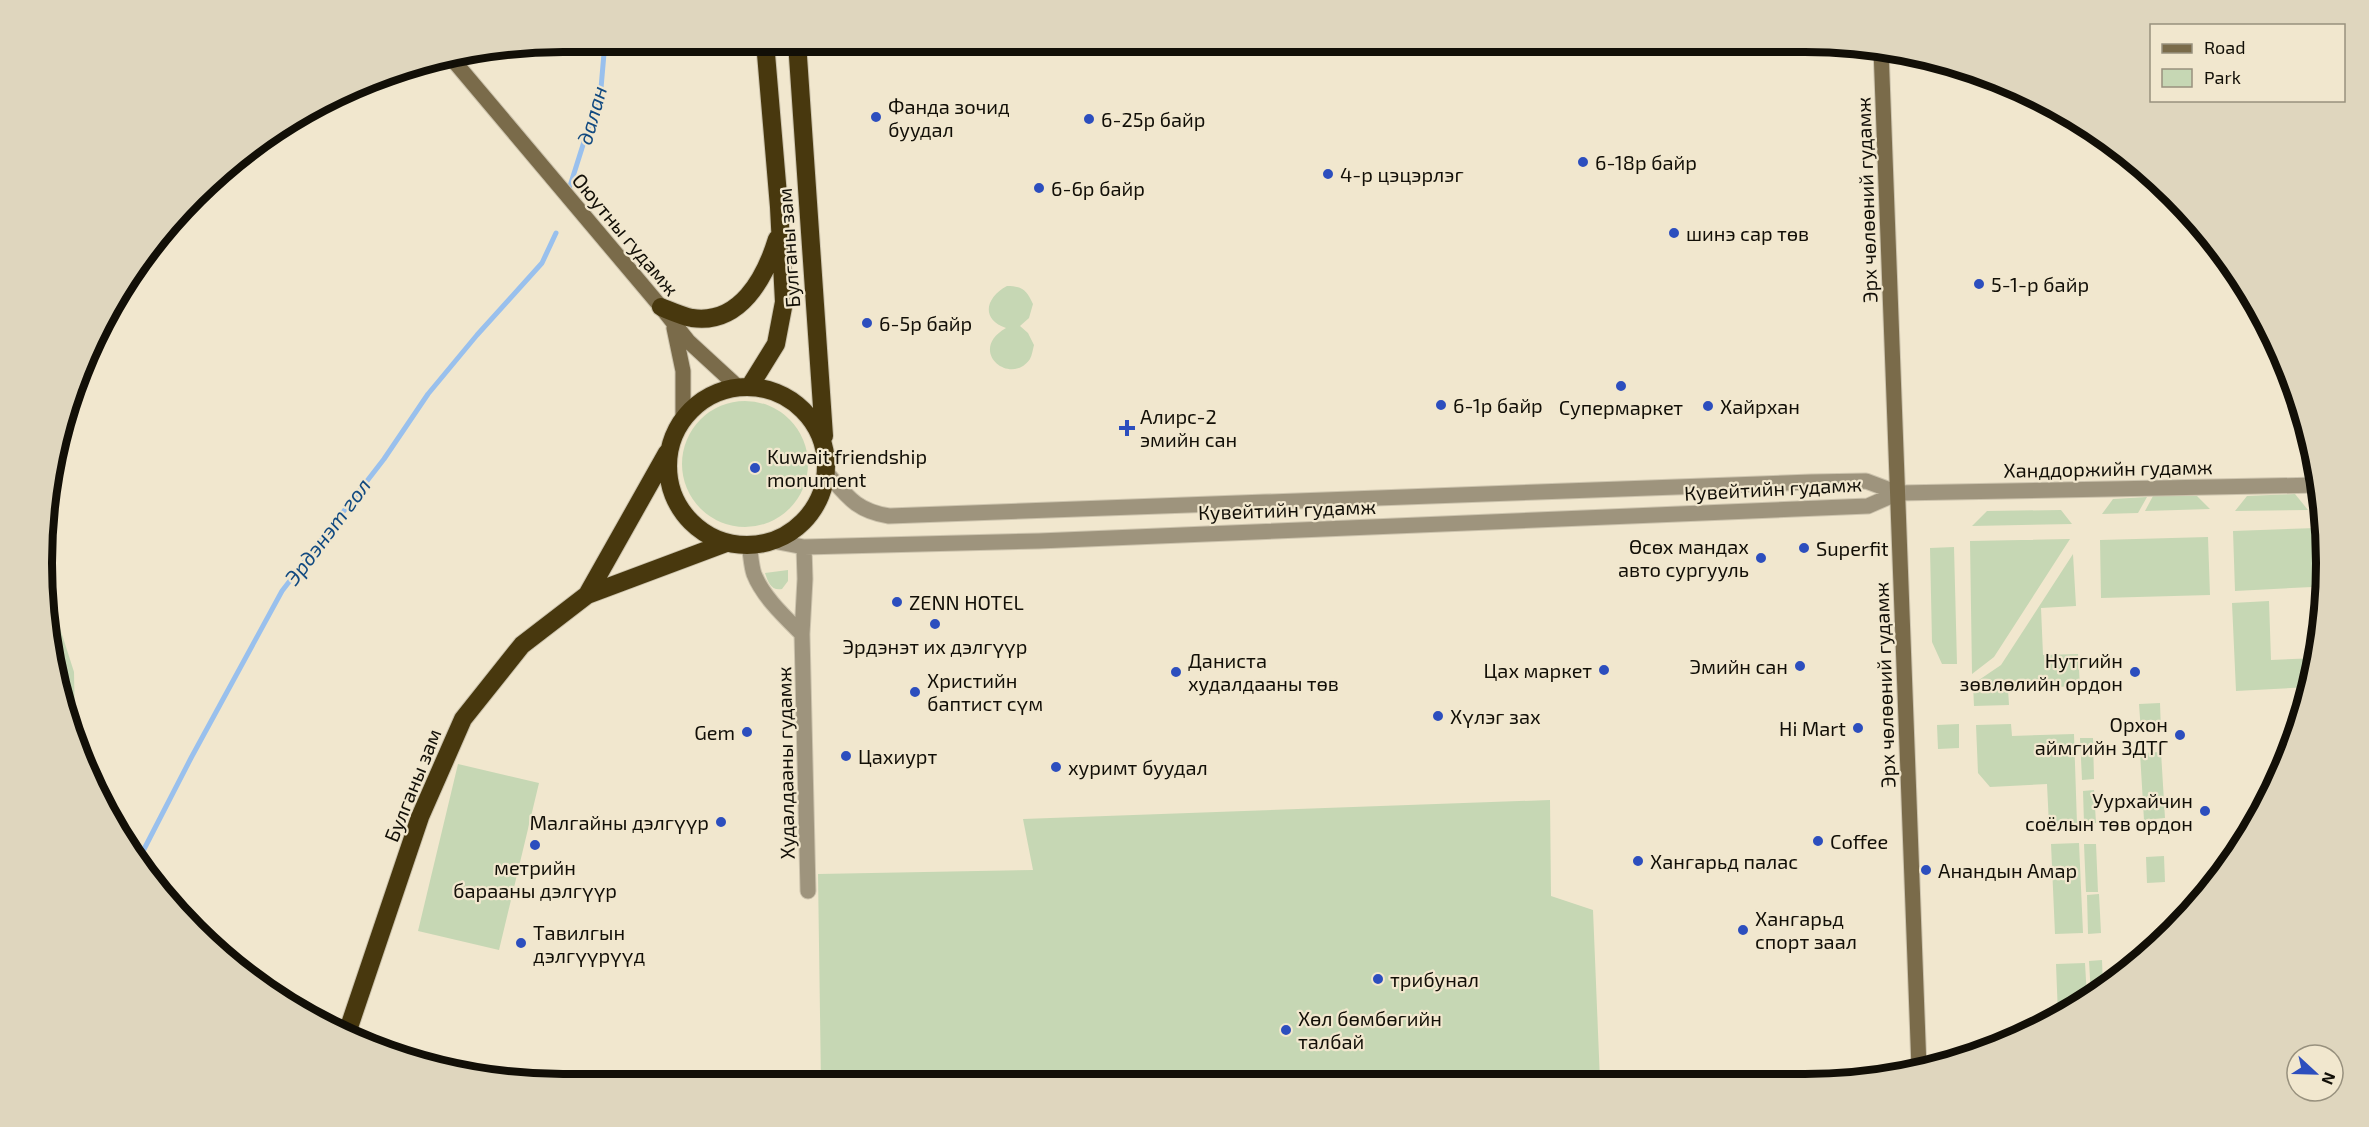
<svg xmlns="http://www.w3.org/2000/svg" width="2369" height="1127" font-family="'Exo 2',sans-serif">
<rect width="100%" height="100%" fill="#f1e7ce"/>
<path fill="#c6d7b4" d="M 1007,286 C 1023,286 1027,291 1033,304 L 1029,318 L 1020,326 L 1028,333 L 1034,345 C 1033,349 1032,355 1030,359 C 1011,387 966,351 1006,328 C 980,319 986,297 1007,286 Z
M682 464a63 63 0 1 1 126 0a63 63 0 1 1-126 0Z
M 2295,494 L 2308,510 L 2235,511 L 2247,496 Z
M 2153,496 L 2197,496 L 2210,509 L 2145,511 Z
M 2147,497 L 2138,513 L 2102,514 L 2113,499 Z
M 2061,510 L 2072,524 L 1972,526 L 1987,511 Z
M 2316,528 L 2318,578 L 2312,587 L 2235,591 L 2233,531 Z
M 2208,537 L 2210,595 L 2101,598 L 2100,540 Z
M 2070,539 L 1994,657 L 1972,674 L 1970,541 Z
M 1954,547 L 1957,664 L 1942,664 L 1932,642 L 1930,548 Z
M 2073,554 L 2076,606 L 2041,608 L 2043,655 L 2078,654 L 2080,686 L 2008,689 L 2009,705 L 1974,706 L 1973,684 L 2001,665 Z
M 788,570 L 788,581 L 782,589 C 771,591 768,582 765,573 Z
M 2269,601 L 2271,660 L 2318,658 L 2310,687 L 2236,691 L 2232,603 Z
M 47,603 L 58,622 L 74,672 L 75,724 L 47,632 Z
M 2160,703 L 2161,731 L 2141,732 L 2139,704 Z
M 1959,724 L 1959,748 L 1938,749 L 1937,725 Z
M 2011,724 L 2012,736 L 2074,734 L 2077,824 L 2049,825 L 2047,784 L 1990,787 L 1978,773 L 1976,725 Z
M 2080,738 L 2093,738 L 2094,779 L 2082,780 Z
M 2161,752 L 2165,818 L 2144,820 L 2140,753 Z
M 458,764 L 539,783 L 499,950 L 418,931 Z
M 2094,790 L 2096,823 L 2084,823 L 2083,791 Z
M 1550,800 L 1551,896 L 1593,910 L 1600,1081 L 821,1084 L 818,874 L 1033,870 L 1023,819 Z
M 2079,843 L 2083,933 L 2055,934 L 2051,844 Z
M 2084,844 L 2096,844 L 2098,892 L 2086,892 Z
M 2164,856 L 2165,882 L 2147,883 L 2146,857 Z
M 2099,894 L 2101,933 L 2088,934 L 2087,895 Z
M 2102,960 L 2103,989 L 2091,996 L 2089,961 Z
M 2085,963 L 2087,998 L 2058,1015 L 2056,964 Z"/>
<g fill="none" stroke-linecap="round" stroke-linejoin="round">
<path stroke="#99c0ed" stroke-width="5" d="M 570,186 L 601,88 L 605,42
M 140,857 L 191,758 L 282,591 L 384,459 L 428,394 L 477,335 L 542,263 L 556,233"/>
<g stroke="#cdc4ae" stroke-width="17">
<path id="street" d="M 826,472 C 847,496 856,511 889,516 L 1811,482 L 1866,481 L 1898,493
M 773,541 L 804,547 L 1039,541 L 1868,506 L 1898,493 L 2319,485
M 749,545 C 751,555 751,565 754,574 C 763,597 785,617 802,634
M 804,547 L 805,579 L 802,634 L 808,891"/>
</g>
<g stroke="#cdc4ae" stroke-width="17">
<path id="secondary" d="M 1881,49 L 1919,1068
M 453,60 L 661,307 L 688,341 L 738,387
M 674,328 L 683,371 L 683,418"/>
</g>
<g stroke="#cdc4ae" stroke-width="20">
<path id="highway" d="M 797,42 L 824,436
M 661,307 C 671,311 682,316 692,318 C 740,325 765,278 777,239
M 750,386 L 776,344 L 784,302 L 779,207 L 765,42
M668 466a79 79 0 1 1 158 0a79 79 0 1 1-158 0Z
M 587,595 L 667,453
M 346,1036 L 420,817 L 463,719 L 522,645 L 587,595 L 726,543"/>
</g>
<use href="#street" stroke="#9e947d" stroke-width="15"/>
<use href="#secondary" stroke="#7a6b4a" stroke-width="15"/>
<use href="#highway" stroke="#48380e" stroke-width="18"/>
</g>
<g fill="#2c4ebe" stroke="#f1e7ce" stroke-width="2">
<circle cx="876" cy="117" r="6"/>
<circle cx="1089" cy="119" r="6"/>
<circle cx="1583" cy="162" r="6"/>
<circle cx="1328" cy="174" r="6"/>
<circle cx="1039" cy="188" r="6"/>
<circle cx="1674" cy="233" r="6"/>
<circle cx="1979" cy="284" r="6"/>
<circle cx="867" cy="323" r="6"/>
<circle cx="1621" cy="386" r="6"/>
<circle cx="1441" cy="405" r="6"/>
<circle cx="1708" cy="406" r="6"/>
<path d="M1124 419h6v6h6v6h-6v6h-6v-6h-6v-6h6z"/>
<circle cx="755" cy="468" r="6"/>
<circle cx="1804" cy="548" r="6"/>
<circle cx="1761" cy="558" r="6"/>
<circle cx="897" cy="602" r="6"/>
<circle cx="935" cy="624" r="6"/>
<circle cx="1800" cy="666" r="6"/>
<circle cx="1604" cy="670" r="6"/>
<circle cx="1176" cy="672" r="6"/>
<circle cx="2135" cy="672" r="6"/>
<circle cx="915" cy="692" r="6"/>
<circle cx="1438" cy="716" r="6"/>
<circle cx="1858" cy="728" r="6"/>
<circle cx="747" cy="732" r="6"/>
<circle cx="2180" cy="735" r="6"/>
<circle cx="846" cy="756" r="6"/>
<circle cx="1056" cy="767" r="6"/>
<circle cx="2205" cy="811" r="6"/>
<circle cx="721" cy="822" r="6"/>
<circle cx="1818" cy="841" r="6"/>
<circle cx="535" cy="845" r="6"/>
<circle cx="1638" cy="861" r="6"/>
<circle cx="1926" cy="870" r="6"/>
<circle cx="1743" cy="930" r="6"/>
<circle cx="521" cy="943" r="6"/>
<circle cx="1378" cy="979" r="6"/>
<circle cx="1286" cy="1030" r="6"/>
</g>
<g text-anchor="middle" dominant-baseline="central" stroke-width="4.5" stroke-linejoin="round" paint-order="stroke">
<g font-size="20" fill="#120f07" stroke="#f1e7ce" text-anchor="start">
<text x="888" y="106">Фанда зочид<tspan x="888" dy="23">буудал</tspan></text>
<text x="1101" y="119">6-25р байр</text>
<text x="1595" y="162">6-18р байр</text>
<text x="1340" y="174">4-р цэцэрлэг</text>
<text x="1051" y="188">6-6р байр</text>
<text x="1686" y="233">шинэ сар төв</text>
<text x="1991" y="284">5-1-р байр</text>
<text x="879" y="323">6-5р байр</text>
<text x="1453" y="405">6-1р байр</text>
<text x="1720" y="406">Хайрхан</text>
<text x="1621" y="407" text-anchor="middle">Супермаркет</text>
<text x="1140" y="416">Aлирс-2<tspan x="1140" dy="23">эмийн сан</tspan></text>
<text x="767" y="456">Kuwait friendship<tspan x="767" dy="23">monument</tspan></text>
<text x="1749" y="546" text-anchor="end">Өсөх мандах<tspan x="1749" dy="23">авто сургууль</tspan></text>
<text x="1816" y="548">Superfit</text>
<text x="909" y="602">ZENN HOTEL</text>
<text x="935" y="646" text-anchor="middle">Эрдэнэт их дэлгүүр</text>
<text x="1188" y="660">Даниста<tspan x="1188" dy="23">худалдааны төв</tspan></text>
<text x="2123" y="660" text-anchor="end">Нутгийн<tspan x="2123" dy="23">зөвлөлийн ордон</tspan></text>
<text x="1788" y="666" text-anchor="end">Эмийн сан</text>
<text x="1592" y="670" text-anchor="end">Цах маркет</text>
<text x="927" y="680">Христийн<tspan x="927" dy="23">баптист сүм</tspan></text>
<text x="1450" y="716">Хүлэг зах</text>
<text x="2168" y="724" text-anchor="end">Орхон<tspan x="2168" dy="23">аймгийн ЗДТГ</tspan></text>
<text x="1846" y="728" text-anchor="end">Hi Mart</text>
<text x="735" y="732" text-anchor="end">Gem</text>
<text x="858" y="756">Цахиурт</text>
<text x="1068" y="767">хуримт буудал</text>
<text x="2193" y="800" text-anchor="end">Уурхайчин<tspan x="2193" dy="23">соёлын төв ордон</tspan></text>
<text x="709" y="822" text-anchor="end">Малгайны дэлгүүр</text>
<text x="1830" y="841">Coffee</text>
<text x="1650" y="861">Хангарьд палас</text>
<text x="535" y="867" text-anchor="middle">метрийн<tspan x="535" dy="23">барааны дэлгүүр</tspan></text>
<text x="1938" y="870">Анандын Амар</text>
<text x="1755" y="918">Хангарьд<tspan x="1755" dy="23">спорт заал</tspan></text>
<text x="533" y="932">Тавилгын<tspan x="533" dy="23">дэлгүүрүүд</tspan></text>
<text x="1390" y="979">трибунал</text>
<text x="1298" y="1018">Хөл бөмбөгийн<tspan x="1298" dy="23">талбай</tspan></text>
</g>
<g font-size="20" fill="#120f07" stroke="#f1e7ce">
<text transform="translate(1866 200) rotate(-92)">Эрх чөлөөний гудамж</text>
<text transform="translate(626 234) rotate(50)">Оюутны гудамж</text>
<text transform="translate(788 248) rotate(-94)">Булганы зам</text>
<text transform="translate(2108 468) rotate(-1)">Ханддоржийн гудамж</text>
<text transform="translate(1773 488) rotate(-3)">Кувейтийн гудамж</text>
<text transform="translate(1287 509) rotate(-2)">Кувейтийн гудамж</text>
<text transform="translate(1884 685) rotate(-92)">Эрх чөлөөний гудамж</text>
<text transform="translate(785 763) rotate(-91)">Худалдааны гудамж</text>
<text transform="translate(412 785) rotate(-68)">Булганы зам</text>
</g>
<g font-size="21" font-style="italic" fill="#124a80" stroke="#f1e7ce">
<text transform="translate(591 115) rotate(-74)">далан</text>
<text transform="translate(327 531) rotate(-53)">Эрдэнэт гол</text>
</g>
</g>
<path d="M0 0H2369V1127H0ZM563 52H1805A511 511 0 0 1 2316 563V563A511 511 0 0 1 1805 1074H563A511 511 0 0 1 52 563V563A511 511 0 0 1 563 52Z" fill="#dfd6be" fill-rule="evenodd"/>
<path fill="none" stroke="#120f07" stroke-width="8" d="M563 52H1805A511 511 0 0 1 2316 563V563A511 511 0 0 1 1805 1074H563A511 511 0 0 1 52 563V563A511 511 0 0 1 563 52Z"/>
<rect x="2150" y="24" width="195" height="78" fill="#f1e7ce" stroke="#98917e" stroke-width="1.5"/>
<rect x="2162" y="44" width="30" height="9" fill="#7a6b4a" stroke="#98917e" stroke-width="1.5"/>
<text x="2204" y="54" font-size="18" fill="#120f07">Road</text>
<rect x="2162" y="69" width="30" height="18" fill="#c6d7b4" stroke="#98917e" stroke-width="1.5"/>
<text x="2204" y="84" font-size="18" fill="#120f07">Park</text>
<g transform="translate(2315 1073) rotate(112)"><circle r="28" fill="#f1e7ce" stroke="#98917e" stroke-width="1.5"/>
<path d="M0-4.5L10 22L0 15L-10 22Z" fill="#2c4ebe"/>
<text y="-9" font-size="16" font-weight="bold" text-anchor="middle" fill="#120f07">N</text>
</g>
</svg>
